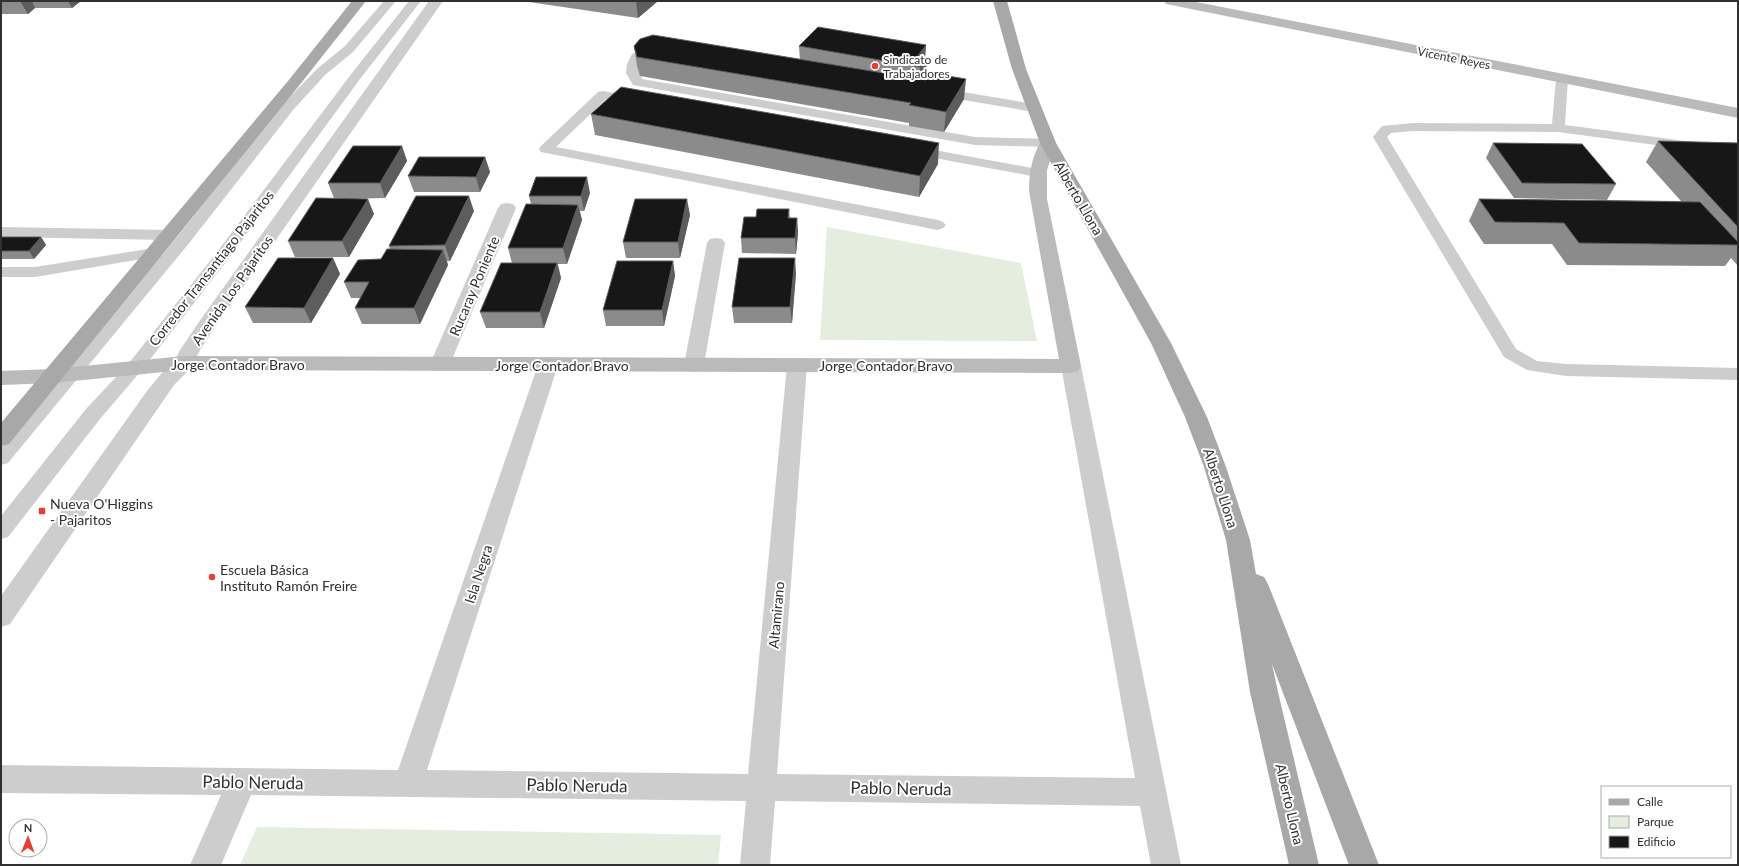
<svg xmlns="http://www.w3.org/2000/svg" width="1739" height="866" font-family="Lato,sans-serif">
<rect width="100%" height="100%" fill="#fff"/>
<path fill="#e4edde" d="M 827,227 L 1021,263 L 1037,341 L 820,340 Z
M 257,827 L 721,835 L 718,865 L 240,865 Z"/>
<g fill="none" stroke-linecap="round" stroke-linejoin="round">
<path fill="#cdcdcd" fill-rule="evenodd" d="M 384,1 L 396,1 L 353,52 L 325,75 L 293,110 L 190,242 L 8,463 L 1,465 L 1,445 L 178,236 L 283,104 L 317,69 L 345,46 Z
M 409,1 L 421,1 L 360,79 L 226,262 L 141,371 L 100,419 L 8,537 L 1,539 L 1,516 L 86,409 L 129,363 L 214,256 L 352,73 Z
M 651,46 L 664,47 L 666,50 L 664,53 L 653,54 L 641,59 L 639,70 L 642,79 L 975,137 L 1048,139 L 1053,140 L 1055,143 L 1053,146 L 1048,147 L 975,145 L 633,85 L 626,73 L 627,64 L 632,54 Z
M 1562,75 L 1567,76 L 1568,79 L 1565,125 L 1738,148 L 1738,156 L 1558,132 L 1413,131 L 1391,133 L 1387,137 L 1516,349 L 1537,361 L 1566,364 L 1738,368 L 1738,380 L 1566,376 L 1527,370 L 1504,357 L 1373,137 L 1382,126 L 1413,123 L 1552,124 L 1556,79 L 1557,76 Z
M 939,88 L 1034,104 L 1039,105 L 1041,108 L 1039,111 L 1034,112 L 934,95 L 933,92 L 934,89 Z
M 603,91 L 641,98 L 643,101 L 641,104 L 636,105 L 606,99 L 556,147 L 938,220 L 943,222 L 946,225 L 943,228 L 938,230 L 541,152 L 539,149 L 541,146 L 598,92 Z
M 913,146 L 1037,169 L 1042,170 L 1044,173 L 1042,176 L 1037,177 L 908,153 L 906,150 L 908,147 Z
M 1,227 L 169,230 L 174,232 L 177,235 L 174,238 L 169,240 L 1,237 Z
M 154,248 L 160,250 L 162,253 L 160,256 L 35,277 L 1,277 L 1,267 L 35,267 Z"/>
<path fill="#cdcdcd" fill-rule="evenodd" d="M 429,1 L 443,1 L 215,327 L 200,350 L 191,368 L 174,385 L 163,401 L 10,624 L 1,627 L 1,596 L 147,391 L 160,375 L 175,360 L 180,350 L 201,319 Z
M 507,203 L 513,204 L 516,208 L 450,364 L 447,369 L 440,371 L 433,369 L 430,364 L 498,208 L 501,204 Z
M 716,238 L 722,239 L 725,243 L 704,365 L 701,370 L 694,372 L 687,370 L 684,365 L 707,243 L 710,239 Z
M 548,358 L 555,360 L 558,365 L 427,770 L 748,774 L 787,365 L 790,360 L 797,358 L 804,360 L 807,365 L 777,774 L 1135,778 L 1061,366 L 1064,361 L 1071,359 L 1078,361 L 1081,366 L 1181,865 L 1151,865 L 1140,806 L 775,801 L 770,865 L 740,865 L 746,801 L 251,795 L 221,865 L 190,865 L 221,795 L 1,793 L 1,765 L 398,770 L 538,365 L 541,360 Z"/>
<path fill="#bababa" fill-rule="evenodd" d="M 1164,1 L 1191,1 L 1738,108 L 1738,118 L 1171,5 L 1166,4 Z
M 1048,138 L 1054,140 L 1056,143 L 1047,170 L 1047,199 L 1081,366 L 1078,371 L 1071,373 L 184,370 L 53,383 L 1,385 L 1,371 L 53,369 L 184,356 L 1059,359 L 1029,191 C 1029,173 1032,155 1042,140 Z"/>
<path fill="#a8a8a8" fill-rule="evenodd" d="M 352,1 L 366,1 L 298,87 L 9,444 L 1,446 L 1,423 L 288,81 Z
M 993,1 L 1007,1 L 1026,69 L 1056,143 L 1171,343 L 1207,417 L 1226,467 L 1250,540 L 1256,574 L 1264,577 L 1268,584 L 1379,865 L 1349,865 L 1272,664 L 1278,692 L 1319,865 L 1289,865 L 1250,692 L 1226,540 L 1204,467 L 1185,417 L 1151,343 L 1040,143 L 1012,69 Z"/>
</g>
<path fill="#8b8b8b" d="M 1,1 L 81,1 L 72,8 L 35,8 L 28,14 L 1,14 Z
M 522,1 L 658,1 L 638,18 Z
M 926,45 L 925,58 L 926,73 L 921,80 L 964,99 L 944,132 L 909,126 L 909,123 L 640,76 L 637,66 L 634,46 L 800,60 L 799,46 Z
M 591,114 L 938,164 L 919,197 L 595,135 Z
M 1658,141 L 1738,143 L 1738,266 L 1731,258 L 1725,266 L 1567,265 L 1552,244 L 1484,244 L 1469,221 L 1479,199 L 1681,201 L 1646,162 Z
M 1493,143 L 1616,184 L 1607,200 L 1514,198 L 1486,158 Z
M 402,146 L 407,161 L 385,198 L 348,199 L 374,214 L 349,257 L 295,257 L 288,241 L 334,198 L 328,183 Z
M 485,157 L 490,172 L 480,192 L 414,192 L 408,176 Z
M 590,193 L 584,211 L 580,211 L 582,220 L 567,264 L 558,264 L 561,278 L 544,328 L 486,328 L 480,312 L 512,263 L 508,248 L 531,204 L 529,196 Z
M 789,209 L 790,218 L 797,218 L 798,233 L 796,254 L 742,253 L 741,238 L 756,217 Z
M 474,211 L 450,261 L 447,261 L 448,265 L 420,324 L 362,324 L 355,308 L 361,298 L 351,298 L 344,282 L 381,259 L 390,249 L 389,246 Z
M 690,215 L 680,258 L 626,258 L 623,242 Z
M 41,237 L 46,245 L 34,259 L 1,259 L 1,238 Z
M 333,258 L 340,274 L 311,323 L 253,323 L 245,307 Z
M 673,261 L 675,276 L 664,326 L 606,326 L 603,310 Z
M 796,273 L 792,323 L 734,323 L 732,307 Z"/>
<path fill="#5d5d5d" d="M 20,1 L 32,1 L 35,8 L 28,14 Z
M 68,1 L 81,1 L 72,8 Z
M 636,1 L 658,1 L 638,18 Z
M 926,45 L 925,59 L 917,57 Z
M 927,59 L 926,73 L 920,82 L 920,67 Z
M 966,79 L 964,99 L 944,132 L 946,112 Z
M 939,143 L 938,164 L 919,197 L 920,176 Z
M 402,146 L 407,161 L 385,198 L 380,183 Z
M 485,157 L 490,172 L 480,192 L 476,177 Z
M 587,177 L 590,193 L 584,211 L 581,196 Z
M 469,196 L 474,211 L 450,261 L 445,245 Z
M 368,199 L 374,214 L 349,257 L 342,241 Z
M 687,199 L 690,215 L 680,258 L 678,242 Z
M 578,205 L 582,220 L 567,264 L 563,248 Z
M 797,218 L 798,233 L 796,254 L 795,238 Z
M 41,237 L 46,245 L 34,259 L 29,251 Z
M 443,250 L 448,265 L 420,324 L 414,308 Z
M 333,258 L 340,274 L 311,323 L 304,308 Z
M 795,258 L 796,273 L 792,323 L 790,307 Z
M 673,261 L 675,276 L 664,326 L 662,310 Z
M 557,263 L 561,278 L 544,328 L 540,312 Z"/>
<path fill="#171717" stroke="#5d5d5d" d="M 818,27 L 926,45 L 917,57 L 927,59 L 920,67 L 799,46 Z
M 653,35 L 926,80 L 930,73 L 966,79 L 946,112 L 909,105 L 911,103 L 637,57 L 634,46 L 640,39 Z
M 621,87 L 939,143 L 920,176 L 591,114 Z
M 1658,141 L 1738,143 L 1738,227 Z
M 1493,143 L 1582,144 L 1616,184 L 1522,183 Z
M 353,146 L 402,146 L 380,183 L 328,183 Z
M 419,157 L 485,157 L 476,177 L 408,176 Z
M 536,177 L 587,177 L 581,196 L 529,196 Z
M 416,196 L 469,196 L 445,245 L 389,246 Z
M 316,198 L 368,199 L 342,241 L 288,241 Z
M 635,199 L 687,199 L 678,242 L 623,242 Z
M 1479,199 L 1700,202 L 1738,242 L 1738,245 L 1579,243 L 1564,223 L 1495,222 Z
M 526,204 L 578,205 L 563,248 L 508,248 Z
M 757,209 L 789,209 L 788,218 L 797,218 L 795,238 L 741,238 L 744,217 L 756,217 Z
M 2,237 L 41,237 L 29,251 L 1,251 L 1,238 Z
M 387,249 L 443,250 L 414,308 L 355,308 L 369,282 L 344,282 L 358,260 L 381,259 Z
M 278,258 L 333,258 L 304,308 L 245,307 Z
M 739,258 L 795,258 L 790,307 L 732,307 Z
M 617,261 L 673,261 L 662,310 L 603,310 Z
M 501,263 L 557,263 L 540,312 L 480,312 Z"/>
<g fill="#e63e32" stroke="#fff" stroke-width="1.5">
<circle cx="875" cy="66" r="4"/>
<rect x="38" y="507" width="8" height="8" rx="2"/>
<circle cx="212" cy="577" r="4"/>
</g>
<g text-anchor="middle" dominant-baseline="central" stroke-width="4" stroke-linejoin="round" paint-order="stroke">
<g font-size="12" fill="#303030" stroke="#fff">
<text transform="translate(1454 58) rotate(11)">Vicente Reyes</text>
</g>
<g font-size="12" fill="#303030" stroke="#fff" text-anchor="start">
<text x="883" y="59">Sindicato de<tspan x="883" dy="14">Trabajadores</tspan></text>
</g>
<g font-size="14" fill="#303030" stroke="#fff">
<text transform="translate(1079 198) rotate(60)">Alberto Llona</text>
<text transform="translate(211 268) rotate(-52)">Corredor Transantiago Pajaritos</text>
<text transform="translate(474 286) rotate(-67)">Rucaray Poniente</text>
<text transform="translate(232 290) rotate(-55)">Avenida Los Pajaritos</text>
<text x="238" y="364">Jorge Contador Bravo</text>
<text x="562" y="365">Jorge Contador Bravo</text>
<text x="886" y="365">Jorge Contador Bravo</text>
<text transform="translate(1221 488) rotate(72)">Alberto Llona</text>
<text transform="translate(478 574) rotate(-72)">Isla Negra</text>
<text transform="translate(776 615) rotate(-85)">Altamirano</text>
<text transform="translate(1290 804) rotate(77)">Alberto Llona</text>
</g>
<g font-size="14" fill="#303030" stroke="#fff" text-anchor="start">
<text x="50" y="503">Nueva O'Higgins<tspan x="50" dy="16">- Pajaritos</tspan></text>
<text x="220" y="569">Escuela Básica<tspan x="220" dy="16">Instituto Ramón Freire</tspan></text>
</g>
<g font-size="17" fill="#303030" stroke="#fff">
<text transform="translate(253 782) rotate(1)">Pablo Neruda</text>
<text transform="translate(577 785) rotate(1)">Pablo Neruda</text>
<text transform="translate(901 788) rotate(1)">Pablo Neruda</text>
</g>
</g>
<rect width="1739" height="866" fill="none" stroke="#303030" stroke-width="4"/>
<rect x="1601" y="786" width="130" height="72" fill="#ffffff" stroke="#acacac"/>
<rect x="1609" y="799" width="20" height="6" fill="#a8a8a8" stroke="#acacac"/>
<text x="1637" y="806" font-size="12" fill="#303030">Calle</text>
<rect x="1609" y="816" width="20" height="12" fill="#e4edde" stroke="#acacac"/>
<text x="1637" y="826" font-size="12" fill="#303030">Parque</text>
<rect x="1609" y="836" width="20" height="12" fill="#171717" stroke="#acacac"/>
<text x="1637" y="846" font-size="12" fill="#303030">Edificio</text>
<g transform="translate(28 838) rotate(1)"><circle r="19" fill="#ffffff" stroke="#acacac"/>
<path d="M0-3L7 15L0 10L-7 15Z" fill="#e63e32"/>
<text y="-6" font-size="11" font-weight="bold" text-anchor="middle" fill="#303030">N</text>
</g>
</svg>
